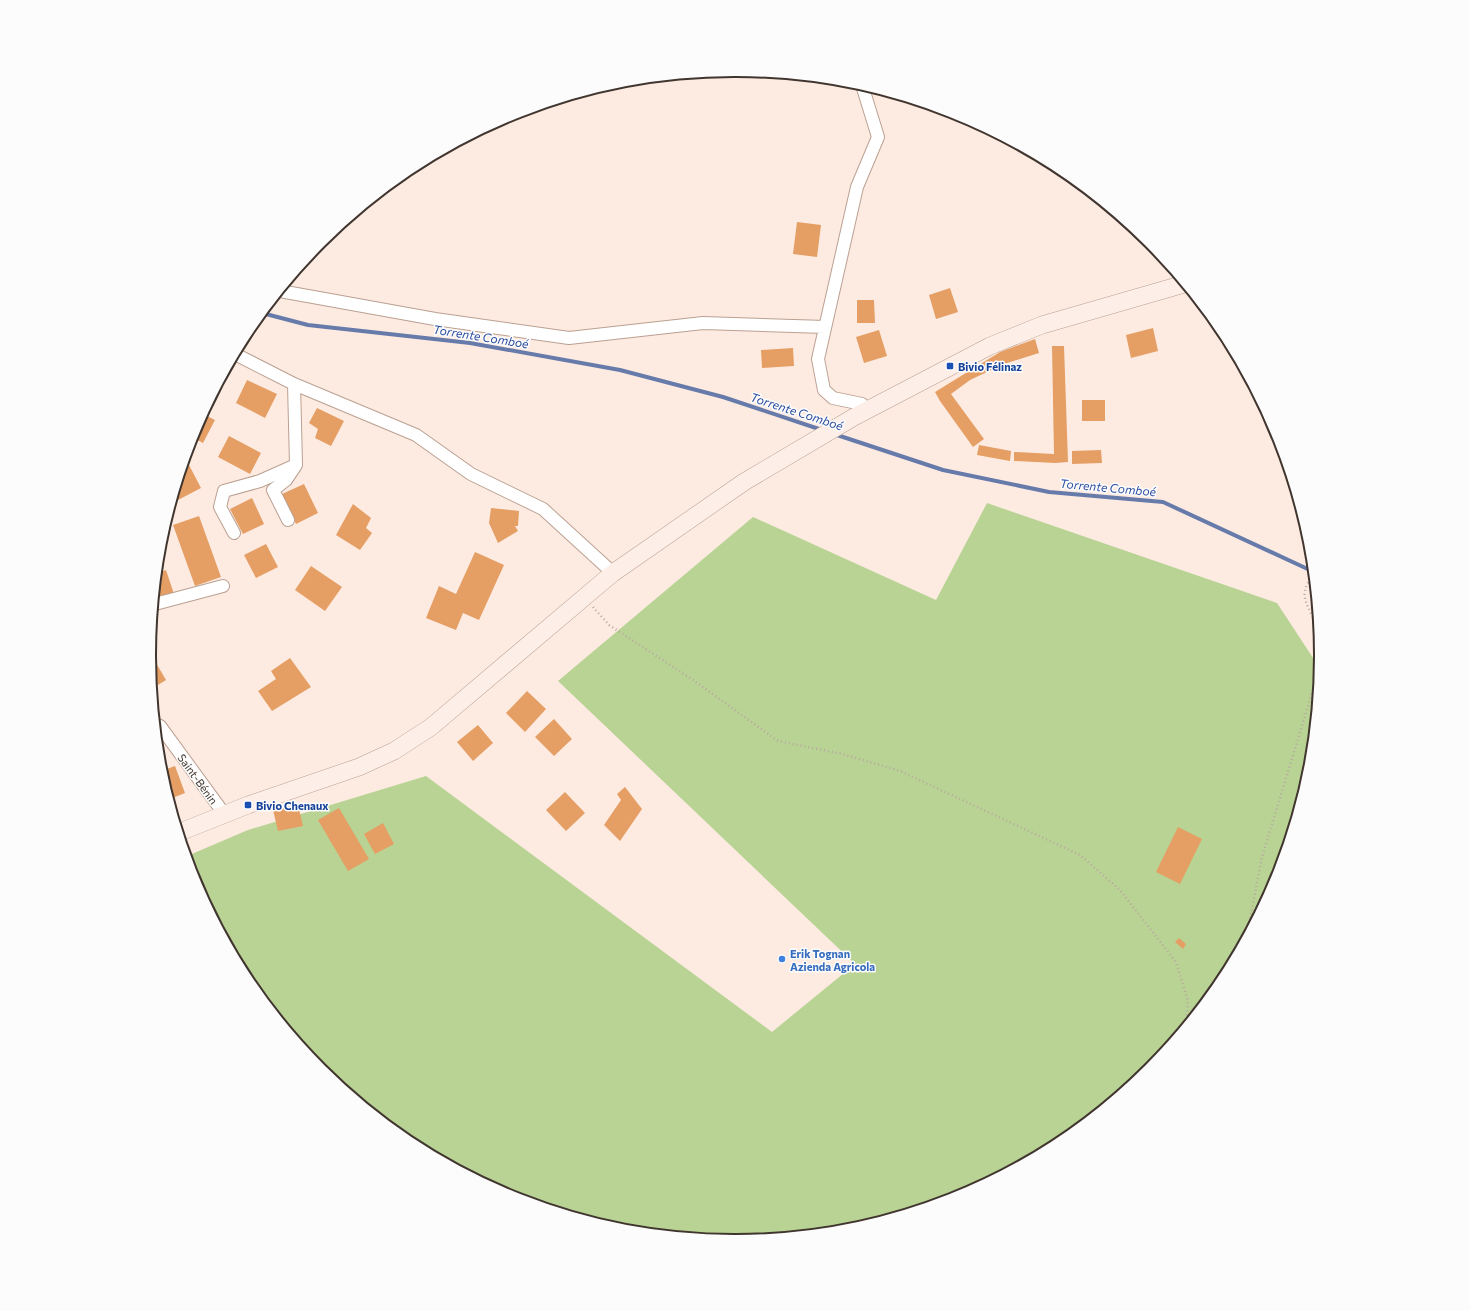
<svg xmlns="http://www.w3.org/2000/svg" width="1470" height="1311" font-family="Commissioner,sans-serif">
<rect width="100%" height="100%" fill="#fdebe2"/>
<path fill="#b9d394" d="M 987,503 L 1277,603 L 1319,667 L 1309,770 L 1276,880 L 1222,981 L 1149,1070 L 1060,1142 L 959,1197 L 849,1230 L 735,1241 L 621,1230 L 511,1196 L 410,1142 L 321,1069 L 248,981 L 194,879 L 187,856 L 248,830 L 426,776 L 772,1032 L 855,964 L 558,681 L 753,517 L 936,600 Z"/>
<g fill="none" stroke-linecap="round" stroke-linejoin="round">
<path stroke="#677bab" stroke-width="4" d="M 262,313 L 308,325 L 470,343 L 620,370 L 723,397 L 822,430
M 834,434 L 943,470 L 1049,492 L 1163,502 L 1312,571"/>
</g>
<path fill="#e59e64" d="M 797,222 L 821,225 L 817,257 L 793,254 Z
M 950,288 L 958,312 L 936,319 L 929,295 Z
M 857,300 L 874,300 L 875,323 L 857,323 Z
M 1153,328 L 1158,351 L 1131,358 L 1126,335 Z
M 879,330 L 887,356 L 864,363 L 856,337 Z
M 1035,339 L 1039,353 L 1004,364 L 970,380 L 951,394 L 984,439 L 973,447 L 940,401 L 935,392 L 1000,352 Z
M 1052,346 L 1064,346 L 1068,462 L 1055,463 L 1014,461 L 1014,452 L 1054,454 Z
M 793,348 L 794,366 L 762,368 L 761,350 Z
M 247,380 L 277,394 L 265,418 L 236,403 Z
M 1082,400 L 1105,400 L 1105,421 L 1082,421 Z
M 317,408 L 344,421 L 331,446 L 315,438 L 318,429 L 309,423 Z
M 203,414 L 215,420 L 203,443 L 192,437 Z
M 229,436 L 261,453 L 250,474 L 218,457 Z
M 979,445 L 1011,451 L 1010,461 L 977,455 Z
M 1101,450 L 1102,463 L 1072,464 L 1072,451 Z
M 188,463 L 201,488 L 178,500 L 175,494 L 184,465 Z
M 304,484 L 318,513 L 296,524 L 282,494 Z
M 252,498 L 264,524 L 243,534 L 230,509 Z
M 353,504 L 371,518 L 366,528 L 372,533 L 360,550 L 336,535 Z
M 491,508 L 519,511 L 518,526 L 515,526 L 518,531 L 498,543 L 489,523 Z
M 199,516 L 221,577 L 195,586 L 173,525 Z
M 266,544 L 278,567 L 256,578 L 244,555 Z
M 475,552 L 504,565 L 479,620 L 463,613 L 456,630 L 426,618 L 439,586 L 456,594 Z
M 311,566 L 342,587 L 325,611 L 295,590 Z
M 166,570 L 174,594 L 155,599 L 158,573 Z
M 152,656 L 166,680 L 153,688 L 150,657 Z
M 290,658 L 311,687 L 272,711 L 258,691 L 276,679 L 271,671 Z
M 527,691 L 546,709 L 525,732 L 506,713 Z
M 554,719 L 572,739 L 554,756 L 535,737 Z
M 478,725 L 493,743 L 473,761 L 457,742 Z
M 175,766 L 185,793 L 170,799 L 161,771 Z
M 625,787 L 642,809 L 620,841 L 604,825 L 621,800 L 617,794 Z
M 565,792 L 585,813 L 566,831 L 546,810 Z
M 298,805 L 303,826 L 278,831 L 273,810 Z
M 339,808 L 369,859 L 348,871 L 318,820 Z
M 383,823 L 394,844 L 375,854 L 364,834 Z
M 1178,827 L 1202,839 L 1180,884 L 1156,872 Z
M 1179,938 L 1186,944 L 1183,949 L 1175,942 Z"/>
<g fill="none" stroke-linecap="round" stroke-linejoin="round">
<g stroke="#baa091" stroke-width="14">
<path id="street" d="M 862,85 L 878,137 L 857,187 L 818,359 L 824,390 L 833,398 L 862,404 L 866,410
M 280,291 L 435,319 L 569,338 L 703,323 L 825,327
M 235,354 L 294,384 L 416,435 L 471,474 L 543,509 L 613,573
M 288,520 L 273,490 L 286,480 L 296,465 L 294,384
M 234,533 L 220,507 L 224,491 L 260,481 L 296,465
M 155,604 L 223,586
M 156,724 L 160,726 L 225,815"/>
</g>
<g stroke="#baa091" stroke-width="18">
<path id="secondary" d="M 180,832 L 248,805 L 359,767 L 394,751 L 431,727 L 613,573 L 744,482 L 854,417 L 990,346 L 1042,325 L 1184,284"/>
</g>
<path stroke="#b8a8a0" stroke-width="2.5" stroke-dasharray="1 3" stroke-linecap="butt" d="M 1313,576 C 1294,598 1313,608 1317,630 C 1320,642 1319,656 1319,668
M 593,607 L 609,625 L 693,680 L 778,741 L 842,754 L 900,771 L 1080,855 L 1120,890 L 1176,962 L 1188,1001 L 1186,1025
M 1247,934 L 1262,857 L 1319,670"/>
<use href="#street" stroke="#fff" stroke-width="12"/>
<use href="#secondary" stroke="#fdeee8" stroke-width="17"/>
</g>
<g fill="#1a4fb4" stroke="#fcfcfc" stroke-width="1.5">
<rect x="946" y="362" width="8" height="8" rx="2"/>
<rect x="244" y="801" width="8" height="8" rx="2"/>
</g>
<circle fill="#3f7fe0" stroke="#fcfcfc" stroke-width="1.5" cx="782" cy="959" r="4"/>
<g text-anchor="middle" dominant-baseline="central" stroke-width="3" stroke-linejoin="round" paint-order="stroke">
<g font-size="11" font-weight="bold" fill="#164399" stroke="#fcfcfc" text-anchor="start">
<text x="958" y="366">Bivio Félinaz</text>
<text x="256" y="805">Bivio Chenaux</text>
</g>
<g font-size="11" fill="#41362f" stroke="#fcfcfc">
<text transform="translate(198 779) rotate(54)">Saint-Bénin</text>
</g>
<g font-size="11" font-weight="bold" fill="#366cbe" stroke="#fcfcfc" text-anchor="start">
<text x="790" y="953">Erik Tognan<tspan x="790" dy="13">Azienda Agricola</tspan></text>
</g>
<g font-size="12" font-style="italic" fill="#2b4ea2" stroke="#fcfcfc">
<text transform="translate(481 336) rotate(9)">Torrente Comboé</text>
<text transform="translate(797 411) rotate(18)">Torrente Comboé</text>
<text transform="translate(1108 487) rotate(5)">Torrente Comboé</text>
</g>
</g>
<path d="M0 0H1470V1311H0ZM734 77H736A578 578 0 0 1 1314 655V656A578 578 0 0 1 736 1234H734A578 578 0 0 1 156 656V655A578 578 0 0 1 734 77Z" fill="#fcfcfc" fill-rule="evenodd"/>
<path fill="none" stroke="#41362f" stroke-width="2" d="M734 77H736A578 578 0 0 1 1314 655V656A578 578 0 0 1 736 1234H734A578 578 0 0 1 156 656V655A578 578 0 0 1 734 77Z"/>
</svg>
